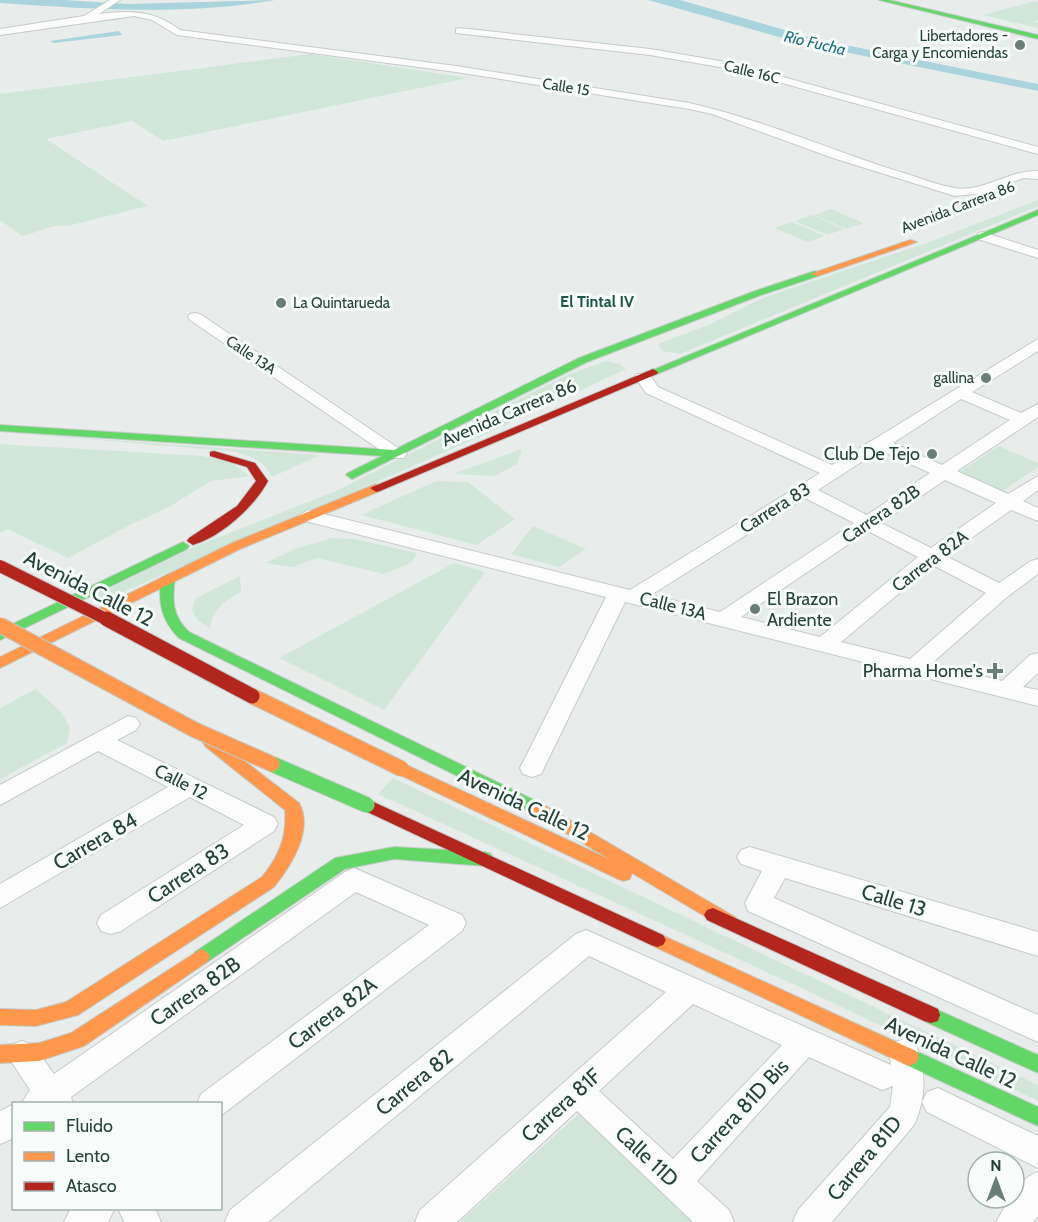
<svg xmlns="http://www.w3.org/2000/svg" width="1038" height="1222" font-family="Cabin,sans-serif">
<rect width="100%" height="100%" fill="#e8edeb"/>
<path fill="#d1e6d8" d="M 1035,1 L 1038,2 L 1038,20 L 1033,22 L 1038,23 L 1038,28 L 983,15 Z
M 310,54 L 468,78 L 163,141 L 132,121 L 46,139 L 148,206 L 67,226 C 51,224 37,233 22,236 L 0,220 L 0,94 Z
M 1038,200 L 1038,206 L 680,354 L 662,351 L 658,344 L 713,323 L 763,298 L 932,241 Z
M 831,209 L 864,223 L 847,229 L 814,215 Z
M 812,215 L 844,229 L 827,235 L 794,221 Z
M 792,222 L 825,236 L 808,242 L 774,228 Z
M 606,361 L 620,364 L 626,369 L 484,435 L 98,603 L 91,598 L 194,547 L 336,491 L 565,376 Z
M 0,432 L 320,455 L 272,477 C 264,459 247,454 229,451 Z
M 0,444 L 202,456 L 230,462 L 250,476 L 211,481 L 169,507 L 130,525 L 68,558 L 8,529 L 0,533 Z
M 999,446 L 1038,463 L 1038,467 L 1001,492 L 958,473 Z
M 522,449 L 517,464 L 495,476 L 453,474 Z
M 436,481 L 468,482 L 515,519 L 477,545 L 361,515 Z
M 533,526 L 586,549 L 559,567 L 511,554 Z
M 332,538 L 354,539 L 417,553 L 411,563 L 384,574 L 317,558 L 293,567 L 265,563 L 295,549 Z
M 454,563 L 485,572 L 384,710 L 279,658 Z
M 240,576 L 241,592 C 223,602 214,608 210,628 L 197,620 L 192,609 L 196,598 Z
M 36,689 L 61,712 L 70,727 L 67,743 L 0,779 L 0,708 Z
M 393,778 L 1038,1085 L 1038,1101 L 808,991 L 378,794 Z
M 581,1112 L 696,1222 L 460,1222 Z"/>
<path fill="#a9d4db" d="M 0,0 L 64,0 L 128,4 L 275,0 C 184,16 92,9 0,3 Z
M 648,0 L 680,0 L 816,39 L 1038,84 L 1038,91 L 800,43 Z"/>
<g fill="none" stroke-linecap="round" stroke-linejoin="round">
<path fill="#a9d4db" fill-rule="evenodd" d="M 119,31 L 122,35 L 54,43 L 50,41 Z"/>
<g stroke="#c5cac8" stroke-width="2">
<path id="street" d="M 110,0 L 120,0 L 99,14 C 130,10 154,10 180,30 L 456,66 L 689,103 C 760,119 828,149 897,171 C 916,176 935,185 954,188 C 983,193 1008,170 1038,171 L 1038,179 L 1023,178 L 984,193 L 955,196 L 833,158 L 712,114 L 689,109 L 456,72 L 177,35 L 152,20 L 134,16 L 0,35 L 0,29 L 84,16 Z
M 459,28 L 650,49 L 732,63 L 1038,147 L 1038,154 L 731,69 L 650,55 L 456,33 L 456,29 Z
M 983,232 L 1038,250 L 1038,258 L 978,239 L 978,233 Z
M 195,313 L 200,314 L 407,454 L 404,458 L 392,458 L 190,320 L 188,317 L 190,314 Z
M 1038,339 L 1038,351 L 972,392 L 1021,413 L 1038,404 L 1038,417 L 957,471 L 1008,494 L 1038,476 L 1038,490 L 1023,501 L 1038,508 L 1038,521 L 1011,510 L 946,556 L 999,583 L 1031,561 L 1038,559 L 1038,574 L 1007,597 L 931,664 L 1002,681 L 1030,655 L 1038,653 L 1038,673 L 1023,687 L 1038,690 L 1038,706 L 625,602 L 544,768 L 541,774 L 532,777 L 523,774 L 520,768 L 606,597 L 301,520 L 298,516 L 308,510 L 630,590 L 820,473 L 646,393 L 635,377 L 637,374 L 649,374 L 658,387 L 832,465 ZM 961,399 L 1010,420 L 942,465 L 893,443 ZM 880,450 L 930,473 L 867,515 L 818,490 ZM 945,480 L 996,503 L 931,548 L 881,523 ZM 805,498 L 854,523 L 720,612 L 651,595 ZM 868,531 L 918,557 L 820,637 L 741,617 ZM 933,565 L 986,593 L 910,659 L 841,642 Z
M 128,716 L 136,718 L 140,724 L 136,730 L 117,740 L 274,817 L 278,824 L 274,831 L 121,931 L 111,934 L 101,931 L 97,923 L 101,915 L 244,825 L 190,797 L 0,908 L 0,884 L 168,787 L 98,751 L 0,805 L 0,785 Z
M 750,847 L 1038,932 L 1038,956 L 785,878 L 774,898 L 1038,1015 L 1038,1042 L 748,911 L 745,903 L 762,871 L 741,864 L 737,857 L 741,850 Z
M 354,868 L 462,915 L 466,923 L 462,931 L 223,1114 L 220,1115 L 220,1104 L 197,1104 L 201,1094 L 429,925 L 356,892 L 71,1097 L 73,1104 L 21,1104 L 30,1090 L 7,1055 L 11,1045 L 22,1041 L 33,1045 L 54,1074 L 345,872 Z
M 586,930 L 891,1065 L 889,1053 L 893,1043 L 904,1039 L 915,1043 C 927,1070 926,1099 914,1125 L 832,1222 L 793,1222 L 798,1210 L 890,1107 L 893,1086 L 882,1090 L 809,1057 L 697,1181 L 729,1210 L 734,1222 L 693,1222 L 577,1111 L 457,1222 L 415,1222 L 420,1210 L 666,992 L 589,956 L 268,1222 L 225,1222 L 230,1210 L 576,934 ZM 693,1004 L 782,1045 L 673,1159 L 599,1091 Z
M 938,1088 L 1038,1136 L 1038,1168 L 927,1112 L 922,1102 L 927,1092 Z
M 14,1104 L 14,1138 L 0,1144 L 0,1111 Z
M 1038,1172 L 1038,1216 L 1033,1222 L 996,1222 L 1010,1198 L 1014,1198 C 1015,1185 1027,1176 1038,1172 Z
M 71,1208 L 115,1208 L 108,1222 L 64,1222 Z
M 118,1208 L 155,1208 L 161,1222 L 124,1222 Z"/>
</g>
<g stroke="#c3cbc8" stroke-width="2">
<path id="fast" d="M 879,0 L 889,0 L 1038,35 L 1038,39 Z
M 1038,210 L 1038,215 L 657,374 L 653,375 L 648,372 Z
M 815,271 L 820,274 L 818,276 L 761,295 L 587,362 L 352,479 L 346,475 L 348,473 L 382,456 L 0,431 L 0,425 L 394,450 L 579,358 L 755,291 Z
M 183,542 L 189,546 L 187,549 L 0,640 L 0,630 Z
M 168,574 L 175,578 C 172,600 172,616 189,632 L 544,805 L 546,809 L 544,813 L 538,815 L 532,813 L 179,638 C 161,620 158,602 161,578 Z
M 394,847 L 485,852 L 491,854 L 493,859 L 491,864 L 485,866 L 394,859 L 345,869 L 207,962 L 201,965 L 195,962 L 192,957 L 195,952 L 335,858 Z
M 931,1007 L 1038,1055 L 1038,1073 L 924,1021 L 922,1015 L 924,1009 Z
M 909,1048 L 1038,1107 L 1038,1126 L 902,1063 L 899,1057 L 902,1051 Z"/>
</g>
<g stroke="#c3cbc8" stroke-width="2">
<path id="slow" d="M 910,240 L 917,242 L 818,276 L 810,274 Z
M 376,484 L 382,488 L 380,491 L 240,549 L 0,668 L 0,657 L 232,543 Z
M 211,738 L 216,739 L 299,803 C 314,830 291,866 274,887 L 78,1015 L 36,1026 L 0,1025 L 0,1009 L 36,1010 L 66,1002 L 262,877 C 279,856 287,837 285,810 L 206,747 L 203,743 L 206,739 Z
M 402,763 L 611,860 L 532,813 L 530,809 L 532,805 L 538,803 L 544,805 L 735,917 L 738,922 L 735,927 L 729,929 L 723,927 L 632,873 L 630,879 L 624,881 L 618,879 L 396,773 L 394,769 L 396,765 Z
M 657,933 L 916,1051 L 919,1057 L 916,1063 L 909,1066 L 902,1063 L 651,945 L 648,940 L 651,935 Z
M 201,949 L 207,952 L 210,957 L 207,962 L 84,1046 L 39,1061 L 0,1063 L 0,1045 L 39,1043 L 71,1033 Z"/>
</g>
<g stroke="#c3cbc8" stroke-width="2">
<path id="jam" d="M 653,369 L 658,372 L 657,374 L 380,491 L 376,492 L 370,488 Z
M 214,451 L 255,463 L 268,481 C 255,506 221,537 193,545 L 187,541 L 189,538 L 237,506 L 256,481 L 247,467 L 210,456 L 210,452 Z
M 367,799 L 663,935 L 666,940 L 663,945 L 657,947 L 651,945 L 361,809 L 359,805 L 361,801 Z
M 713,908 L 938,1009 L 940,1015 L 938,1021 L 931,1023 L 924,1021 L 707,920 L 704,915 L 707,910 Z"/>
</g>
<use href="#street" fill="#fcfcfc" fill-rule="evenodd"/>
<use href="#fast" fill="#63d668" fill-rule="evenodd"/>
<use href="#slow" fill="#ff974d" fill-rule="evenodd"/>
<use href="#jam" fill="#b3261e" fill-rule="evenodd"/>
<g stroke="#c3cbc8" stroke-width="17" stroke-linecap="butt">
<path id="fast-bridge" d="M 272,764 L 367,805"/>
</g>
<g stroke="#c3cbc8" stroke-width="17" stroke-linecap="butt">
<path id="slow-bridge" d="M 0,625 L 195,730 L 272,764
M 252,696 L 402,769"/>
</g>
<g stroke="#c3cbc8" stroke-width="14" stroke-linecap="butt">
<path id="jam-bridge-far1" d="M 0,566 L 110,621"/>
</g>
<g stroke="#c3cbc8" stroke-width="17" stroke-linecap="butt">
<path id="jam-bridge" d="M 107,619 L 252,696"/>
</g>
<use href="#fast-bridge" stroke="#63d668" stroke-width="15"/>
<use href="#slow-bridge" stroke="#ff974d" stroke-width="15"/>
<use href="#jam-bridge-far1" stroke="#b3261e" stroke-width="12"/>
<use href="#jam-bridge" stroke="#b3261e" stroke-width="15"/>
</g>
<g fill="#697e78" stroke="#f7fbf9" stroke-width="2">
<circle cx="1020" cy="45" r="6"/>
<circle cx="281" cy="303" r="6"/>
<circle cx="986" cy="378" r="6"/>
<circle cx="932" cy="454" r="6"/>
<circle cx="755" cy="609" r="6"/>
<path d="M992 662h6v6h6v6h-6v6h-6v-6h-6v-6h6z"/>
</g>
<g text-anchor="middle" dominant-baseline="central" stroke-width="6" stroke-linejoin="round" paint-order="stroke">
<g font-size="15" fill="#24423a" stroke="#f7fbf9" text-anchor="end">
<text x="1008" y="36">Libertadores -<tspan x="1008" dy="17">Carga y Encomiendas</tspan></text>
<text x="293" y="303" text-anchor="start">La Quintarueda</text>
<text x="974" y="378">gallina</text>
</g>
<g font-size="15" fill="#24423a" stroke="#f7fbf9">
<text transform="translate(752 72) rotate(14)">Calle 16C</text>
<text transform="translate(566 87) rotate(9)">Calle 15</text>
<text transform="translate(958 207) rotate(-21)">Avenida Carrera 86</text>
<text transform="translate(251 355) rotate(34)">Calle 13A</text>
</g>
<g font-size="16" font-style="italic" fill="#1c6f80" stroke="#f7fbf9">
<text transform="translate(815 43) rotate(13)">Río Fucha</text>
</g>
<g font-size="16" font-weight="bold" fill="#1f5548" stroke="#f7fbf9">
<text x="597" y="301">El Tintal IV</text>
</g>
<g font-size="18" fill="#24423a" stroke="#f7fbf9">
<text transform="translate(509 413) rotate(-23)">Avenida Carrera 86</text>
<text transform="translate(775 508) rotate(-32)">Carrera 83</text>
<text transform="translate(881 514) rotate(-34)">Carrera 82B</text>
<text transform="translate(930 561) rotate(-37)">Carrera 82A</text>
<text transform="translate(673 606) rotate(14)">Calle 13A</text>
<text transform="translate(181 782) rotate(27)">Calle 12</text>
</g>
<g font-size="18" fill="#24423a" stroke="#f7fbf9" text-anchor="end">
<text x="920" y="454">Club De Tejo</text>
<text x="767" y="599" text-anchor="start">El Brazon<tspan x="767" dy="21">Ardiente</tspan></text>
<text x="983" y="671">Pharma Home's</text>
</g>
<g font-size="21" fill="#24423a" stroke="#f7fbf9">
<text transform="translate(89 588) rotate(27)">Avenida Calle 12</text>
<text transform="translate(524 804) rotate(25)">Avenida Calle 12</text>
<text transform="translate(95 841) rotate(-30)">Carrera 84</text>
<text transform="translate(188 873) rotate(-33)">Carrera 83</text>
<text transform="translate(894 900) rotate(17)">Calle 13</text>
<text transform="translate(195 991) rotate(-35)">Carrera 82B</text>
<text transform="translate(332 1013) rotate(-37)">Carrera 82A</text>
<text transform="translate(951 1052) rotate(25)">Avenida Calle 12</text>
<text transform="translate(414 1082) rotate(-39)">Carrera 82</text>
<text transform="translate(561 1105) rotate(-42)">Carrera 81F</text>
<text transform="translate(739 1111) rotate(-47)">Carrera 81D Bis</text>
<text transform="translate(647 1156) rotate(43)">Calle 11D</text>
<text transform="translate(864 1158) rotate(-50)">Carrera 81D</text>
</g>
</g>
<rect x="12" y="1102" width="210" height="108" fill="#f7fbf9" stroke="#a3b1ad" stroke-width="1.5"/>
<rect x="24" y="1122" width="30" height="9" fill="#63d668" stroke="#a3b1ad" stroke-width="1.5"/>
<text x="66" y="1132" font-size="18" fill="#24423a">Fluido</text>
<rect x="24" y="1152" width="30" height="9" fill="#ff974d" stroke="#a3b1ad" stroke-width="1.5"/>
<text x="66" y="1162" font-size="18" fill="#24423a">Lento</text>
<rect x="24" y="1182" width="30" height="9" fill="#b3261e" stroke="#a3b1ad" stroke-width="1.5"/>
<text x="66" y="1192" font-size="18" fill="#24423a">Atasco</text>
<g transform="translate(996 1180)"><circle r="28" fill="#f7fbf9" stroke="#a3b1ad" stroke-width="1.5"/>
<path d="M0-4.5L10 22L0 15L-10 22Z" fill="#697e78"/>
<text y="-9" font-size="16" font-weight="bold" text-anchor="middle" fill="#24423a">N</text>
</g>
</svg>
